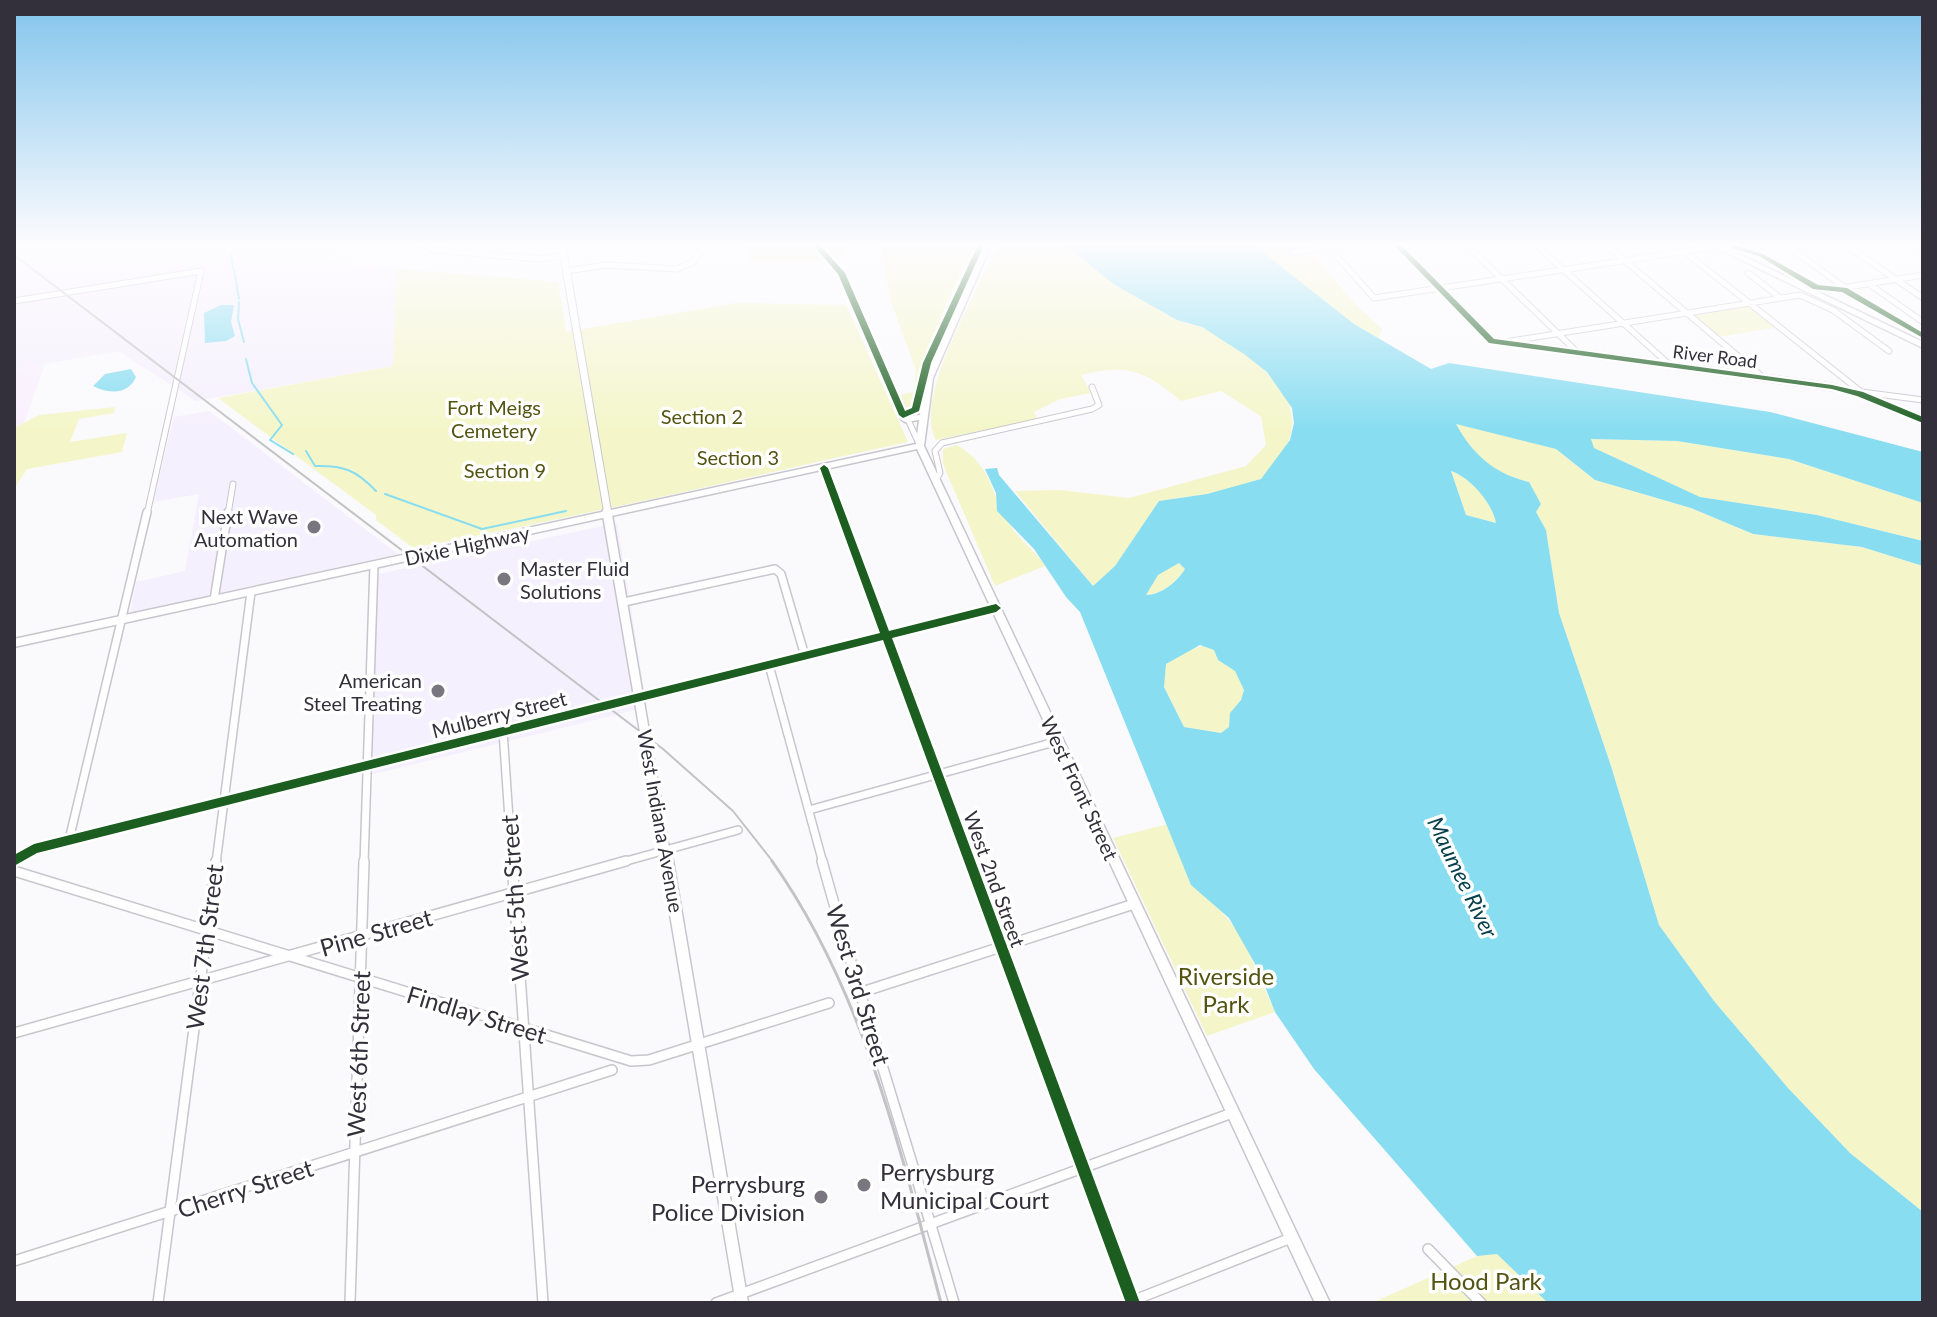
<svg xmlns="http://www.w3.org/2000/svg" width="1937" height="1317" font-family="Lato,sans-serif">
<rect width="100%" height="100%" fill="#faf9fc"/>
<path fill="#f9f0fd" d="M 45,364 L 19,436 L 14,437 L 14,369 Z"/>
<path fill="#f5f0fd" d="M 14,245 L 341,245 L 327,261 L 397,269 L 393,366 L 196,401 L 118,351 L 14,369 Z
M 209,411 L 398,554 L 130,613 L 136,582 L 185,571 L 199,494 L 153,502 L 174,417 Z
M 617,523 L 647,707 L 362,777 L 369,576 Z"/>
<path fill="#f4f6ca" d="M 749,245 L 851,245 L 836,261 L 749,262 Z
M 886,245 L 974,245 C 950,298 921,351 914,409 L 906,413 L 898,395 L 914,392 L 916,370 L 890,299 L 882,251 Z
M 999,245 L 1065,245 L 1115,285 L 1188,324 C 1205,326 1218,337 1232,346 C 1267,369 1309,403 1285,449 C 1280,458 1270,472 1262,478 C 1244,491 1182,497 1159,501 L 1116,566 L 1093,586 L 1015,491 L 1060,490 L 1129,498 L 1246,466 L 1266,445 L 1261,416 L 1221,391 L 1181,401 C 1146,371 1127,363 1081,375 L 1091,393 L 1060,399 L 1034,412 L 1037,419 L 936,440 C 912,398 980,287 999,245 Z
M 1254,245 L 1305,245 L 1356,305 L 1382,329 L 1378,339 L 1354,324 Z
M 397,269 L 558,282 L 566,332 L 735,303 L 846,305 L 908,442 C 743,478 579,517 413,548 L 376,520 L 376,515 L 218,398 L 393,366 Z
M 1749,305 L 1778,327 L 1718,337 L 1691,314 Z
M 115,407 L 114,413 L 79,419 L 70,442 L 127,433 L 122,452 L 27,469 L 14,489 L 14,428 L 39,415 Z
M 1455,423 L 1556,449 L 1595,480 L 1691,508 L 1752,534 L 1862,547 L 1923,566 L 1923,1212 L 1850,1153 L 1788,1088 L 1714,1001 L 1659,925 L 1611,766 L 1559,613 L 1546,530 L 1536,512 L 1529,482 C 1492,473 1474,456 1455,423 Z
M 1590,439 L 1677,441 L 1789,459 L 1923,503 L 1923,541 L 1817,515 L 1699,497 L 1594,448 Z
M 957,445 C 995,468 989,495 1012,528 C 1021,542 1036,551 1045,566 L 995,586 L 943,464 L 943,449 Z
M 1451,471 C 1470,477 1494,504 1496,523 L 1466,515 Z
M 1179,563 L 1185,569 C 1176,582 1161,595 1146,595 L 1157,575 Z
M 1204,646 L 1214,650 L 1218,660 L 1235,671 L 1244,690 C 1242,703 1233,709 1229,727 L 1221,733 L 1184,727 L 1164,687 L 1165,664 L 1190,649 Z
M 1168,824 L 1191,884 L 1212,900 L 1241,935 L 1275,1012 L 1207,1036 L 1113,838 Z
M 1497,1253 L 1548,1303 L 1372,1303 L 1477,1256 Z"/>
<path fill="#89ddf1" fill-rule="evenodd" d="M 1065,245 L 1254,245 L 1354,324 L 1431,369 L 1449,363 L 1770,412 L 1923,452 L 1923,503 L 1789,459 L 1677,441 L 1591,439 L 1594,448 L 1700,497 L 1817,515 L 1923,541 L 1923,566 L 1862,547 L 1753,534 L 1691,508 L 1595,480 L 1556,449 L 1456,424 C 1473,455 1495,474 1529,482 L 1541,504 L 1536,512 L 1546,530 L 1559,613 L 1611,766 L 1659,925 L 1714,1001 L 1788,1088 L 1850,1153 L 1923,1212 L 1923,1303 L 1548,1303 L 1497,1254 L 1477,1256 L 1314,1069 L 1275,1012 L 1259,971 L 1229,918 L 1191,885 L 1080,612 L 1066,597 L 1034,549 L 997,511 L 996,493 L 985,469 L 997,468 L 999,475 L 1093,586 L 1115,566 L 1159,501 L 1207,494 L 1261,479 L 1290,440 L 1294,423 L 1292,408 L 1267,372 L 1244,354 L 1202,327 L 1177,320 L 1115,285 ZM 1451,471 C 1470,477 1493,504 1496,523 L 1466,515 ZM 1179,563 L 1185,569 C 1177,582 1161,595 1146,595 L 1158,575 ZM 1200,645 L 1214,650 L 1218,660 L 1235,671 L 1244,690 L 1241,700 L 1230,713 L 1229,727 L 1221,733 L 1184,727 L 1164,687 L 1166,664 Z
M 221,305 L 234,305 L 231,322 L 235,336 L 226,341 L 205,343 L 204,313 Z
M 131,369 L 136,377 C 128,395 108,394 93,386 L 105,374 Z"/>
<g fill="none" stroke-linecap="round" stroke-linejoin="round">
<path stroke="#89ddf1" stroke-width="2" d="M 231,254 L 233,269
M 234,270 L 239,299
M 239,302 L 238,319 L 244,342
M 246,359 L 252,383 L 282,425 L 270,440 L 293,454
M 306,451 L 315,466 C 343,465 356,470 376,491
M 385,494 L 482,529 L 566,511"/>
<g stroke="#c8c6cd" stroke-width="7">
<path id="street-far2" d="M 422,245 L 434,250 L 540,259 L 564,256
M 1327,245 L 1374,298 L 1729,245
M 1467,245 L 1579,354
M 1536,245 L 1671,366
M 1606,245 L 1764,378
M 1676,245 L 1865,395
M 1786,245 L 1844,287
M 1846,245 L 1923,298
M 1910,245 L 1923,253
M 1330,248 L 1350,245
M 1294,252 L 1329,247
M 566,271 L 607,265 L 677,269 L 693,262 L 706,245
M 841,273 L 920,446
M 1748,273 L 1779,297
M 1869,284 L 1923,322
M 1829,290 L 1923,275
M 14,301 L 201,271 L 147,514
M 1505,342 L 1800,295 L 1833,310 L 1889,351
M 1862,392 L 1923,400
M 824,468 L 841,514
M 936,480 L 940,473 L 935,451 L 942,443 L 1092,409 L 1099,405 L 1092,387
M 228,514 L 233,484"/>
</g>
<g stroke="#c8c6cd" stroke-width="10">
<path id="street-far1" d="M 840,512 L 970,863
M 214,600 L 228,512
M 624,602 L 775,569 L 781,574 L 805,656
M 769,665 L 823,863
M 503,731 L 512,863
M 809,810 L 1058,741
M 69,840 L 147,512
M 14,861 L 34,849 L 996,608
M 216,863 L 251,592
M 364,863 L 374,565
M 619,863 L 738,830"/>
</g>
<g stroke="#c8c6cd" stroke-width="12">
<path id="street" d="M 512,861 L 543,1303
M 822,861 C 863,1010 911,1155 954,1303
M 970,861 L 1133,1303
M 14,871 L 631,1061 L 649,1060 L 829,1003
M 859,993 L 1134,904
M 14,1033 L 626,861
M 1428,1249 L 1481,1303
M 14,1261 L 612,1070
M 1132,1301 L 1291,1238
M 158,1303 L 216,861
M 350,1303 L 364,861
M 716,1303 L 1232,1113"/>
</g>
<g stroke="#c8c6cd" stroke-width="9">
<path id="secondary-far2" d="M 562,245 L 608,514
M 1397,245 L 1492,341 L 1832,387 L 1860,394 L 1923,420"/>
</g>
<g stroke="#c8c6cd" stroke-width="12">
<path id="secondary-far1" d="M 607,512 L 667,863"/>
</g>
<g stroke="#c8c6cd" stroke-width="15">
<path id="secondary" d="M 667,861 L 742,1303"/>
</g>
<g stroke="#c8c6cd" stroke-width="3">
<path id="primary" d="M 985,245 L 991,245 L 933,378 L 924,446 L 1330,1303 L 1315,1303 L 917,449 L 14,647 L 14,639 L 916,444 L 919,420 L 905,422 L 901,419 L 905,416 L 920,415 L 925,378 Z"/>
</g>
<g stroke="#c8c6cd" stroke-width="3">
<path id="highway" d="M 1710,245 L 1720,245 L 1923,342 L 1923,348 Z"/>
</g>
<use href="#street-far2" stroke="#fefeff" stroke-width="5"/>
<use href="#street-far1" stroke="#fefeff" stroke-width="7"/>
<use href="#street" stroke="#fefeff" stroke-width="9"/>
<use href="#secondary-far2" stroke="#fefeff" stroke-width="7"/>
<use href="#secondary-far1" stroke="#fefeff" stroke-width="9"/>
<use href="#secondary" stroke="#fefeff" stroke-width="12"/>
<use href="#primary" fill="#fefeff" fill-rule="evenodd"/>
<use href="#highway" fill="#fefeff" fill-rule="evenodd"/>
<path stroke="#c3c2c4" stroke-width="2" d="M 14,255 L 663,749 L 733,811 L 774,863"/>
<path stroke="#c3c2c4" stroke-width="3" d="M 772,861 C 864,991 901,1152 941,1303"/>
<g stroke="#fff" stroke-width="5">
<path id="cycleway" d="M 813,245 L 820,245 L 845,273 L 905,411 L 912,408 L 923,363 L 978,245 L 984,245 L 931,363 L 919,411 L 903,418 L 899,415 L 838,274 Z
M 1394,245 L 1401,245 L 1494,339 L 1832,385 L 1863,392 L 1923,417 L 1923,423 L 1857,396 L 1832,389 L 1489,343 Z
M 1733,245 L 1763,254 L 1818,285 L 1847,288 L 1923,333 L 1923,338 L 1842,292 L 1813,289 L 1759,256 L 1731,248 L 1731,246 Z
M 824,465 L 828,468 L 889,631 L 996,604 L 1001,608 L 996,612 L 892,638 L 1140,1303 L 1126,1303 L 883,640 L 37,853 L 14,866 L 14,855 L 34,844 L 880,633 L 820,468 Z"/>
</g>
<use href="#cycleway" fill="#1b5e20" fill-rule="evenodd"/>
</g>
<linearGradient id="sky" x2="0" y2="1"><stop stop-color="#82c4ec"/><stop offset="0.57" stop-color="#fdfcfe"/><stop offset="1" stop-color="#fdfcfe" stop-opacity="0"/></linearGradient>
<rect width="1937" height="429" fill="url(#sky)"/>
<g fill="#79767f" stroke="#fff" stroke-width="3">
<circle cx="314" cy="527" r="8"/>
<circle cx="504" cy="579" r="8"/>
<circle cx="438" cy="691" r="8"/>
<circle cx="864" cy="1185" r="8"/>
<circle cx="821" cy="1197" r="8"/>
</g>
<g text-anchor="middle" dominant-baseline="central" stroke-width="7" stroke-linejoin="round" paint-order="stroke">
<g font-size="18" fill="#34303b" stroke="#fff">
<text transform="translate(1715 356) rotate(7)">River Road</text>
</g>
<g font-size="20" fill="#535411" stroke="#fff">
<text x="494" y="407">Fort Meigs<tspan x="494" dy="23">Cemetery</tspan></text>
<text x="702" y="416">Section 2</text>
<text x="738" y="457">Section 3</text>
<text x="505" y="470">Section 9</text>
</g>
<g font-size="20" fill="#34303b" stroke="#fff" text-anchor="end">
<text x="298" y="516">Next Wave<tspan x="298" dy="23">Automation</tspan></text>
<text x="520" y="568" text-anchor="start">Master Fluid<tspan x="520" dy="23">Solutions</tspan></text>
<text x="422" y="680">American<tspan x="422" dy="23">Steel Treating</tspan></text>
</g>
<g font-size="20" fill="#34303b" stroke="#fff">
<text transform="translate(467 545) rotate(-12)">Dixie Highway</text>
<text transform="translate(499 714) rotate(-14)">Mulberry Street</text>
<text transform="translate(1080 788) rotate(65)">West Front Street</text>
<text transform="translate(661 821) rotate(80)">West Indiana Avenue</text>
<text transform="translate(995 879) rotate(70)">West 2nd Street</text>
</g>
<g font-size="22" font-style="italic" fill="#07404b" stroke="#fff">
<text transform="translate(1463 877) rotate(64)">Maumee River</text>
</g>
<g font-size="24" fill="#34303b" stroke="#fff">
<text transform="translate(514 898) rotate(-94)">West 5th Street</text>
<text transform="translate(376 932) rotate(-16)">Pine Street</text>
<text transform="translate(204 947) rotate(-83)">West 7th Street</text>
<text transform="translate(859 985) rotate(73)">West 3rd Street</text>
<text transform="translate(477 1014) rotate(17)">Findlay Street</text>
<text transform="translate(358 1054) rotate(-88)">West 6th Street</text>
<text transform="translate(245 1188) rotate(-18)">Cherry Street</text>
</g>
<g font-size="24" fill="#535411" stroke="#fff">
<text x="1226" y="975">Riverside<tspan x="1226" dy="28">Park</tspan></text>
<text x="1486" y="1280">Hood Park</text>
</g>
<g font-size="24" fill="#34303b" stroke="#fff" text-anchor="start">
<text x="880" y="1171">Perrysburg<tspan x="880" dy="28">Municipal Court</tspan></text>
<text x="805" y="1183" text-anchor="end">Perrysburg<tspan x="805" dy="28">Police Division</tspan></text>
</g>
</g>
<rect width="1937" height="1317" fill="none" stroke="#34303b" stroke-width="32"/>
</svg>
